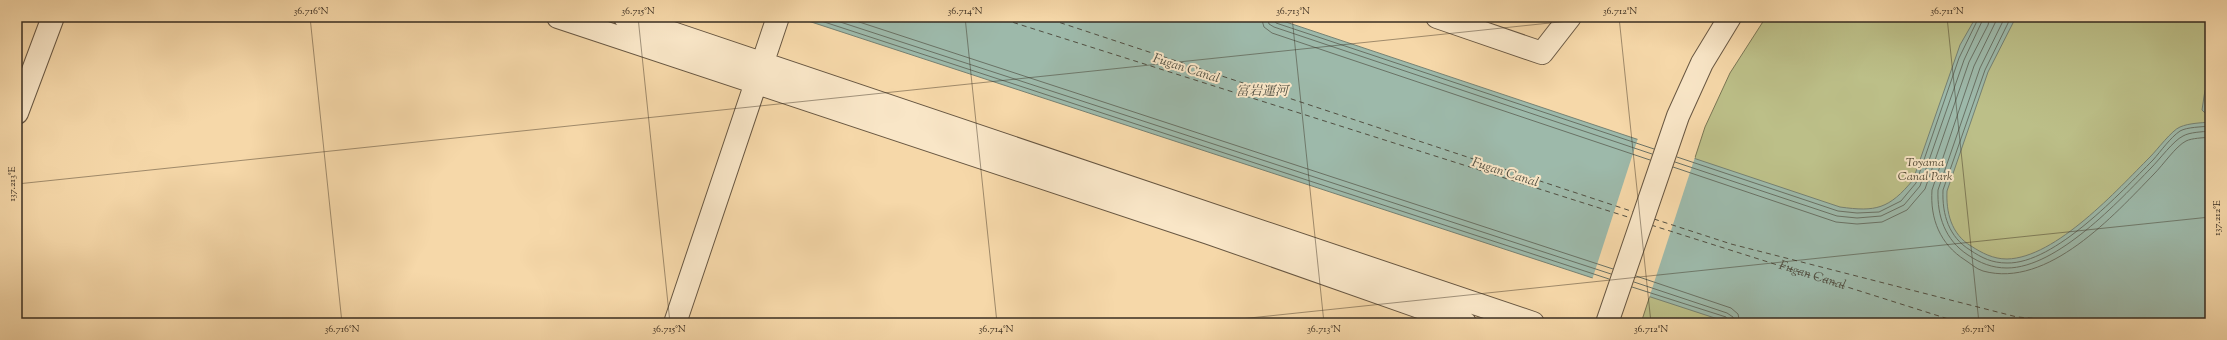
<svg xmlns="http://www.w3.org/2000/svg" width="2227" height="340" font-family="'Sorts Mill Goudy','Noto Serif JP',serif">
<rect width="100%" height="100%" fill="#f6d8a9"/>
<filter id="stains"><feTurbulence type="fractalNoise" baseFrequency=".005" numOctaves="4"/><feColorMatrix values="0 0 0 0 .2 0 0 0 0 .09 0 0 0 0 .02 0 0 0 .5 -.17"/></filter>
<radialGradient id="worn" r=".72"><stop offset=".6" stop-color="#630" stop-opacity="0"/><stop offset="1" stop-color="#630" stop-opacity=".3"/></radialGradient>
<path fill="#bcbf88" stroke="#7a7654" d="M 1766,17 L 2210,17 L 2210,323 L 1641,323 L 1705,127 L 1730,73 Z"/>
<path fill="#9db9aa" stroke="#758173" d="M 796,17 L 1271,17 L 1840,207 C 1876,212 1889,209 1913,180 L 1960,45 L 1976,17 L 2016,17 L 1988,72 L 1947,191 C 1946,212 1951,234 1971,246 C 1982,253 1993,259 2007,259 C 2056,258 2118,189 2150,157 C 2157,150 2172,130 2180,127 C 2189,123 2201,123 2210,122 L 2210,323 L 1730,323 Z
M 2205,90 L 2210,90 L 2210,118 L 2202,110 Z"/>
<path fill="#f6d8a9" d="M 1638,138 L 1695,157 L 1649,298 L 1592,280 Z"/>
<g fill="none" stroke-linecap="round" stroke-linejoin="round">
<path stroke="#6a7265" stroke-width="1" d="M 809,17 L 1609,279
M 825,17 L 1611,274
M 844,17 L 1613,269
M 1261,17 L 1264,27 L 1272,33 L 1650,160
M 1267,17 L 1269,24 L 1274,27 L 1652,154
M 1272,17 L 1276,23 L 1654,149
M 1998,17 L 1974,66 L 1932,190 C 1930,219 1940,244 1965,260 C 1970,263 1976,269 1983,271 C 2048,289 2114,215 2154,174 C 2163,165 2176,146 2186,141 C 2192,138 2203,138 2210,137
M 2005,17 L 1980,68 L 1938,190 C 1937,216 1945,240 1968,255 C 1980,263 1992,268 2007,268 C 2057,268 2119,201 2151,168 C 2160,159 2173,141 2183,136 C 2190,132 2202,132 2210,131
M 2011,17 L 1985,70 L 1943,190 C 1942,215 1949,237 1970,250 C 1982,258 1992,263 2007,263 C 2055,264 2121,192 2153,160 C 2161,151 2170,138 2180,131 C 2187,127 2202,127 2210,126
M 1677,157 L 1838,211 L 1857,213 L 1879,212 L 1901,201 L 1916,183 L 1959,58 L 1979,17
M 1675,162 L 1837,216 L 1857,218 L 1881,216 L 1904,205 L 1920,186 L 1964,60 L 1984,17
M 1673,167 L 1836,222 L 1857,224 L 1882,222 L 1907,210 L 1925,189 L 1969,62 L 1988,25 L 1990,17
M 1636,276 L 1731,308 L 1738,314 L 1740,323
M 1634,282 L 1727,313 L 1733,317 L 1734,323
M 1632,287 L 1726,317 L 1729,323"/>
<g stroke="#514f42" stroke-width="1" stroke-dasharray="5 4" stroke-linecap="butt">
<path d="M 996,17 L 1631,218"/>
<path d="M 1043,17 L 1634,212"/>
<path d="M 1654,219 L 1731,244 L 2017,317 L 2077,322 L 2210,319"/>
<path id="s1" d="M 1651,225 L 1961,323"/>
</g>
<g stroke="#685742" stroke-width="24">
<path id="minor" d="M 558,17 L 1209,233 L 1465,323
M 625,17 L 1533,323
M 1437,17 L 1542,53 L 1570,17
M 17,113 L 53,17
M 675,323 L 778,17
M 1607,323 L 1678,116 L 1702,63 L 1730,17"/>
</g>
<use href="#minor" stroke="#f9e6c7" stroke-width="22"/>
</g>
<path fill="none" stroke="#382c20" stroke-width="1" stroke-opacity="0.45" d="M 310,17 L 342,323M 638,17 L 670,323M 965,17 L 997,323M 1292,17 L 1324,323M 1619,17 L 1651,323M 1947,17 L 1979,323M 17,184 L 1607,17M 1202,323 L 2210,217"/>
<g text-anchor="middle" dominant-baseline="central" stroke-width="4" stroke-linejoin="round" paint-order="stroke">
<g font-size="12" font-style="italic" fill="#524935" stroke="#f9e6c7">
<text x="1925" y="163">Toyama<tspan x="1925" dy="14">Canal Park</tspan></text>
</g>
<g font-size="13" font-style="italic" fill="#514f42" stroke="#f9e6c7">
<text transform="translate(1186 69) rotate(18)">Fugan Canal</text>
<text x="1262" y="92">富岩運河</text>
<text transform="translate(1505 173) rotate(18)">Fugan Canal</text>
<text stroke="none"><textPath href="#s1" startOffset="169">Fugan Canal</textPath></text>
</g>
</g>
<rect width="2227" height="340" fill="none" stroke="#f6d8a9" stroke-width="44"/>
<rect x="22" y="22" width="2183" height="296" fill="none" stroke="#382c20" stroke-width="1.5"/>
<g font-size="10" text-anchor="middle" fill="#382c20">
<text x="311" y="14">36.716°N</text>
<text x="638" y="14">36.715°N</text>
<text x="965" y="14">36.714°N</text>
<text x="1293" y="14">36.713°N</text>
<text x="1620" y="14">36.712°N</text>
<text x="1947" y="14">36.711°N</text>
<text transform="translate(11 184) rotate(-90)" y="4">137.213°E</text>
<text transform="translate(2216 218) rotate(-90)" y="4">137.212°E</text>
<text x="342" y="332">36.716°N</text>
<text x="669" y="332">36.715°N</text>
<text x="996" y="332">36.714°N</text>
<text x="1324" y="332">36.713°N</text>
<text x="1651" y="332">36.712°N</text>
<text x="1978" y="332">36.711°N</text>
</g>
<rect width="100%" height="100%" filter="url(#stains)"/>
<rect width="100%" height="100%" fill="url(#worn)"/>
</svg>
